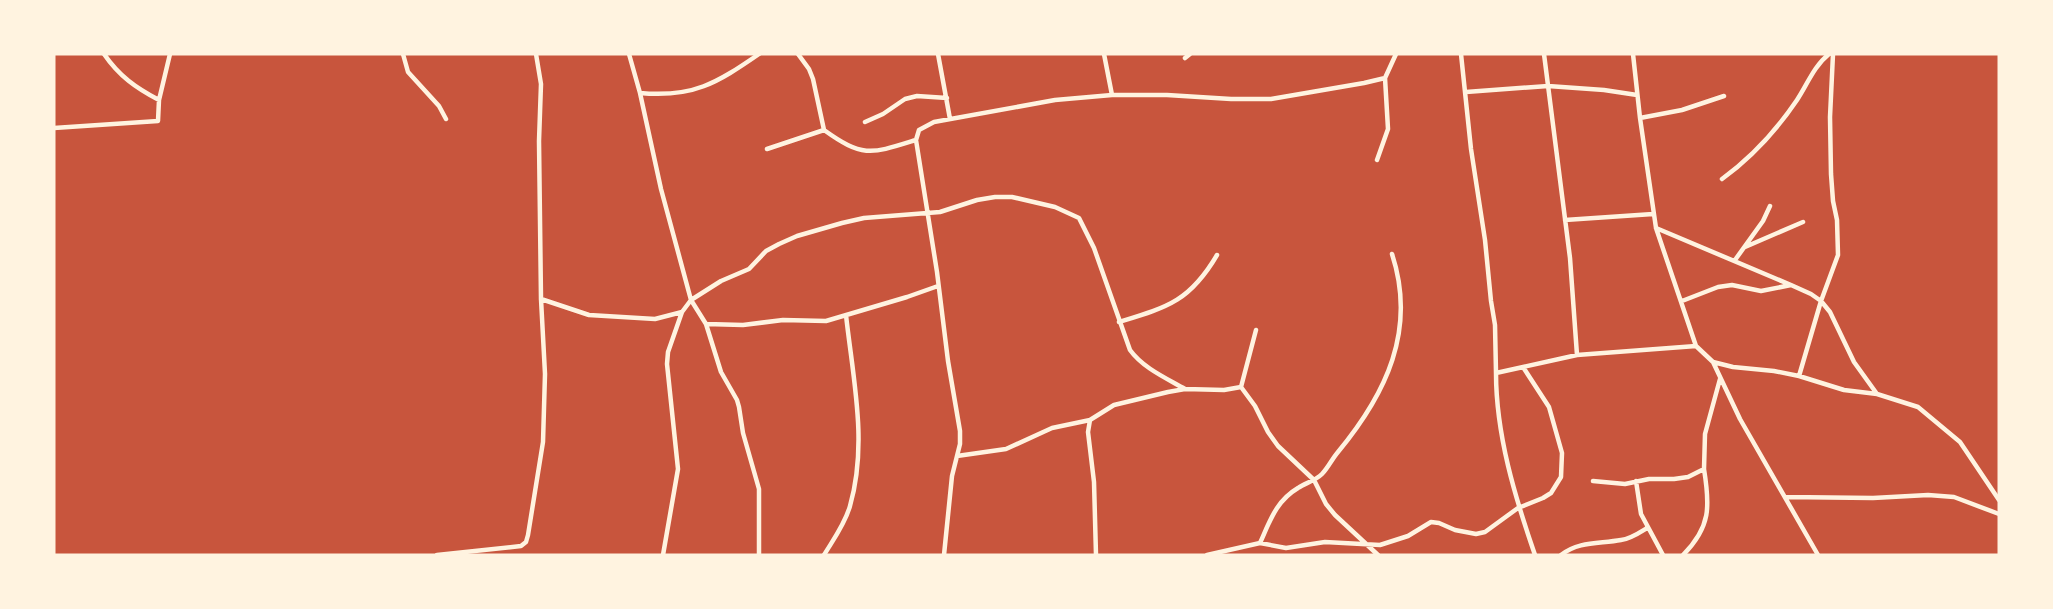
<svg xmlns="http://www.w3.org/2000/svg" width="2053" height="609" font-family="Spectral,serif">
<rect width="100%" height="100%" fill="#c8553d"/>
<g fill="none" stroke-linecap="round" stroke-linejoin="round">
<path stroke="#fff3e0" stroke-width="4.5" d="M 104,54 C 119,76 136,88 159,100
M 403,54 L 408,72 L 439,106 L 446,119
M 629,54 L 640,93 L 661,189 L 691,300 L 706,324 L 721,372 L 737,400 L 739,407 L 743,433 L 759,489 L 759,555
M 798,54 L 809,69 L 813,79 L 824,130 C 863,158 871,154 916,140 L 919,130 L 934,122 L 1055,100 L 1112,95 L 1167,95 L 1231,99 L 1271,99 L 1364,83 L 1385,78 L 1396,54
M 938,54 L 950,119
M 1104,54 L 1112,95
M 1461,54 L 1471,149 L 1485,240 L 1491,301 L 1495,325 L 1496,373
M 1544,54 L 1570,258 L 1577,355
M 1633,54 L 1640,118 L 1656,228 L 1696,346 L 1713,362 L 1740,419 L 1818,555
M 1185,58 L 1190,54
M 1466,92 L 1548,86 L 1604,90 L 1637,95
M 640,93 C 693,98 717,83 759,54
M 1640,118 L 1682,110 L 1724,96
M 865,122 L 883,114 L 905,99 L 917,96 L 947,98
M 54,128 L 158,121 L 159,100 L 170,54
M 916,140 L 937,272 L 948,361 L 960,431 L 960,444 L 952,476 L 944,555
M 767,149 L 824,130
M 1377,160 L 1388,129 L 1385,78
M 1722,179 C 1752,157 1776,131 1797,100 C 1807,85 1814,66 1829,54
M 1565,220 L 1653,214
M 1656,228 L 1791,285
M 1745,247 L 1803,222
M 1735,260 L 1763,221 L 1770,206
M 541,299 L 589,315 L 655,319 L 682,312 L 691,300 L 721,281 L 749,269 L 766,251 L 779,244 L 797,236 L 842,223 L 864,218 L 940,212 L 977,200 L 995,197 L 1012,197 L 1055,207 L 1079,218 L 1094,248 L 1130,350 C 1143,368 1166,378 1185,389
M 1682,301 L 1718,287 L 1732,285 L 1761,291 L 1791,285 L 1811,294 L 1821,301 L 1830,312 L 1854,362 L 1877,394
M 1119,322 C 1168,307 1190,301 1217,255
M 706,324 L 743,325 L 783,320 L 826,321 L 907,297 L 938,286
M 1713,362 L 1733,367 L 1774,371 L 1799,376 L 1844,390 L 1877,394 L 1918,407 L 1960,442 L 1999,500
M 1799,376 L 1821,301 L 1838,255 L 1837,220 L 1833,201 L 1831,174 L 1830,117 L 1833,54
M 1241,387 L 1256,330
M 957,456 L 1006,449 L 1052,428 L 1090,420
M 1593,481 L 1625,484 L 1649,479 L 1674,479 L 1688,477 L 1704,469 L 1705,434 L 1720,379
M 1636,481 L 1641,514 L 1663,555
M 1786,497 L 1873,498 L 1928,495 L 1954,497 L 1999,514
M 1260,543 C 1270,521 1276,501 1298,488 C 1305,483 1315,481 1322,474 C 1328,468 1332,459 1338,452 C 1386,394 1417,330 1392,254
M 437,555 L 521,546 L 526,542 L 528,535 L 543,442 L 545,374 L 541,299 L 539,141 L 541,84 L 536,54
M 663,555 L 678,469 L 667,364 L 668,352 L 682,312
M 824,555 C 833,540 845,524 850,506 C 868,443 853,379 846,315
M 1096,555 L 1094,482 L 1088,432 L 1090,420 L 1114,405 L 1168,392 L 1185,389 L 1224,390 L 1241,387 L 1255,406 L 1268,432 L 1278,446 L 1314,480 L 1326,504 L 1335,515 L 1378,555
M 1207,555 L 1260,543 L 1286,548 L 1325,542 L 1380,545 L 1408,536 L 1431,522 L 1439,523 L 1455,530 L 1476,534 L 1485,532 L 1518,508 L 1543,498 L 1551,493 L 1561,477 L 1562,453 L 1549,407 L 1523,367
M 1535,555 C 1515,497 1496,435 1496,373 L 1577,355 L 1696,346
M 1561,555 C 1579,541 1599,544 1621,540 C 1630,539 1639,533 1647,528
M 1683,555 C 1711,527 1710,506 1704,469"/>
</g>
<rect width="2053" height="609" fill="none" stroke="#fff3e0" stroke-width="111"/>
</svg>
